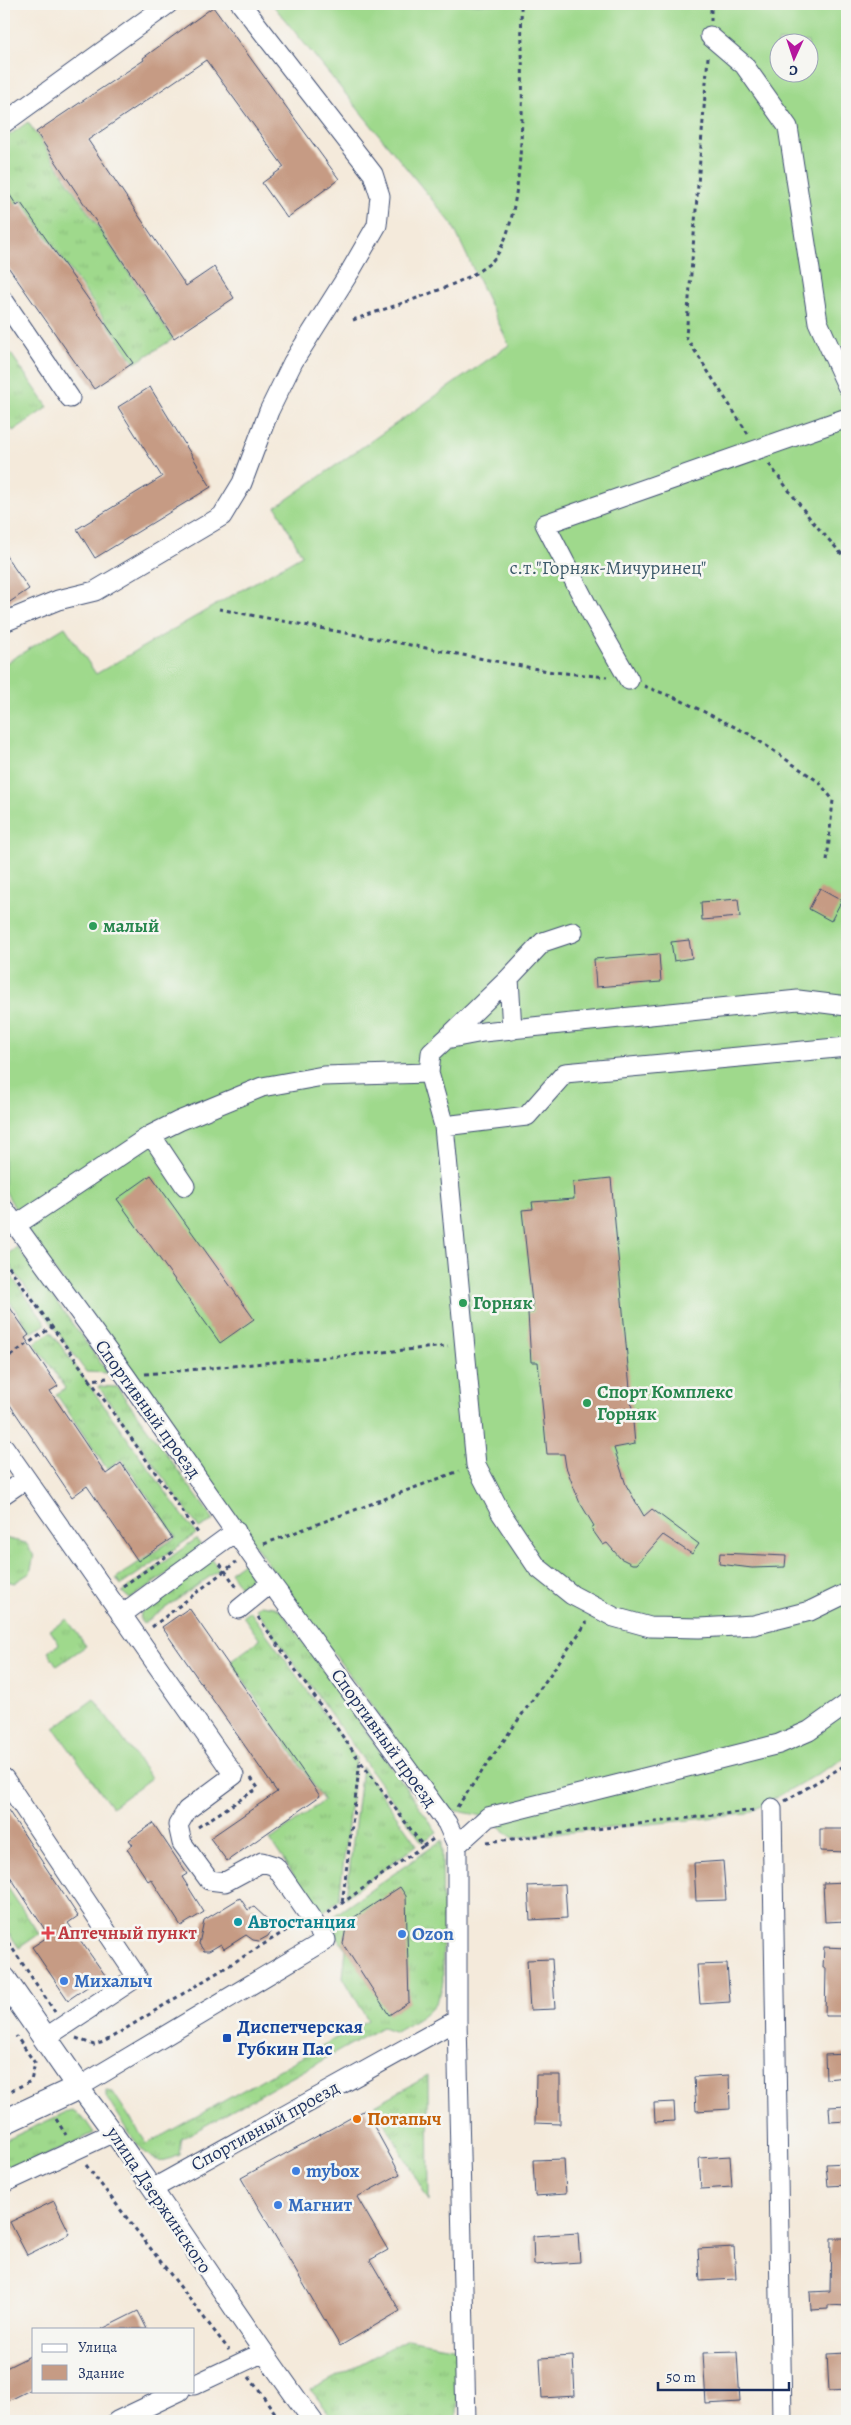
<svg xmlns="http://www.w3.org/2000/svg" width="851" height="2425" font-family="Alegreya,serif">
<defs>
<pattern id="grass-tufts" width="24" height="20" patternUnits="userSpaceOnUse" patternTransform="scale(1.25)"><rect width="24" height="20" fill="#9fd98c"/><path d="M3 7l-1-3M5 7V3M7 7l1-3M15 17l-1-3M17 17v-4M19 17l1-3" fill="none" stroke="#88bb7b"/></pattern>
</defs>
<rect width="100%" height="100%" fill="#f6f6f2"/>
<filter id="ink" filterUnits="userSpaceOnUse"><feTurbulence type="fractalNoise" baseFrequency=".02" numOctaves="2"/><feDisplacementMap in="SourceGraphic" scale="10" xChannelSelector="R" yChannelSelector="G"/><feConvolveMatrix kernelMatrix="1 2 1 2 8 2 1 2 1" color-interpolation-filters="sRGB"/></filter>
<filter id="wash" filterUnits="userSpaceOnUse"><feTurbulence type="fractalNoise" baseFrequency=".0096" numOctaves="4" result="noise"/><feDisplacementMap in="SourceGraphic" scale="20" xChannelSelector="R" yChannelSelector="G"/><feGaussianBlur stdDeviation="1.12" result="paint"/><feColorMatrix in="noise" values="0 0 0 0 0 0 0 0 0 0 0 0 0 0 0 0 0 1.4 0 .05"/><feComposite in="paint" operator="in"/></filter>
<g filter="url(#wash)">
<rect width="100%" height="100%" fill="#f4eadb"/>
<path fill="url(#grass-tufts)" stroke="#5d8475" d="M 28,122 L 173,339 L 135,363 L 21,200 L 4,212 L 4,139 Z
M 9,351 L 48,407 L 13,431 L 4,417 L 4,354 Z
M 17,1247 L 108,1373 L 86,1372 L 4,1257 Z
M 4,1266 L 46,1324 L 31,1333 L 4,1293 Z
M 51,1332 L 196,1534 L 121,1585 L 116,1578 L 176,1537 L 122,1459 L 107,1469 L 56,1394 L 66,1388 L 34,1343 Z
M 98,1386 L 117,1387 L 214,1520 L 199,1528 Z
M 4,1538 L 26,1543 L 34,1556 L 30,1573 L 14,1583 L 4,1580 Z
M 196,1539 L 204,1549 L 130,1599 L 122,1592 Z
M 212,1559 L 219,1570 L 143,1624 L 140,1620 L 141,1613 L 145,1607 Z
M 244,1562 C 252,1573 252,1583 246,1595 L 230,1572 Z
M 261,1605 L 275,1607 L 282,1612 L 437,1832 L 422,1842 L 255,1608 Z
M 250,1611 L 356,1758 L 339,1900 L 320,1914 L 270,1840 L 324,1801 L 231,1661 L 260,1640 L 243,1616 Z
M 67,1619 L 86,1646 L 57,1666 L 48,1652 L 59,1644 L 50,1630 Z
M 362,1767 L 417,1845 L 346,1897 Z
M 442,1840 L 443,1982 C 440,2009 418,2019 396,2032 L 382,2027 L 181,2139 L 179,2155 C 171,2158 165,2162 157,2160 C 140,2156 116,2112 106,2097 L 106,2091 L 113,2092 L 147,2144 L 368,2020 L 343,1977 L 346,1949 L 325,1922 Z
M 4,1882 L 39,1934 L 19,1948 L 4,1926 Z
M 428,2076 L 429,2201 L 375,2105 Z
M 72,2111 L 83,2117 L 94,2133 L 4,2175 L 4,2141 L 64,2113 Z
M 407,2339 L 458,2348 L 457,2421 L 335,2421 L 311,2390 Z"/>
<path fill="#9fd98c" stroke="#5d8475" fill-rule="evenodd" d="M 272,4 L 847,4 L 847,1757 L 747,1814 L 513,1838 L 488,1817 L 447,1809 L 34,1242 L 4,1189 L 4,664 L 65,627 L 96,674 L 302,555 L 276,507 L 509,345 L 452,224 ZM 778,42 L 808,42 L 808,72 L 778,72 Z
M 94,1699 L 151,1778 L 112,1807 L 54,1728 Z"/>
<g id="blocks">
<path fill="#c69b84" d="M 213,7 L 339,179 L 287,218 L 262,183 L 284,167 L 206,60 L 88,140 L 186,286 L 214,267 L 234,298 L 174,338 L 36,132 L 144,60 L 143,58 Z
M 4,186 L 17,206 L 21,203 L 133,363 L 94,389 L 4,261 Z
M 150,387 L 211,487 L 95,558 L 77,529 L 162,477 L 118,407 Z
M 4,553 L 29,589 L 4,606 Z
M 820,888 L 842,900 L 831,921 L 809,909 Z
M 738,899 L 740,917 L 702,920 L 701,902 Z
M 689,940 L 692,958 L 674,961 L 671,942 Z
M 659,954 L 661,982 L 596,987 L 594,959 Z
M 151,1175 L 254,1319 L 220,1343 L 117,1199 Z
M 611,1178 L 635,1444 L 614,1448 L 626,1485 L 644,1516 L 652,1509 L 699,1544 L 692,1554 L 663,1535 L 637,1564 L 632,1564 L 620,1558 L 607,1543 L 603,1545 L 591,1528 L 594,1526 L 579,1501 L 566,1467 L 564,1454 L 547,1454 L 538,1362 L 531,1362 L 528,1313 L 533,1312 L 522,1210 L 533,1209 L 532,1202 L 574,1199 L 573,1182 Z
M 4,1299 L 29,1335 L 25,1338 L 58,1386 L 50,1391 L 106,1474 L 121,1463 L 172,1538 L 138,1561 L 87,1486 L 72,1497 L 4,1396 Z
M 720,1553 L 786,1556 L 785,1567 L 752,1568 L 719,1564 Z
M 189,1608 L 320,1796 L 227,1861 L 210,1838 L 277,1792 L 162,1627 Z
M 4,1804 L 78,1916 L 68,1923 L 105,1975 L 68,2000 L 32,1947 L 49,1936 L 4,1867 Z
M 153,1823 L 187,1874 L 182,1877 L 204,1912 L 181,1926 L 151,1879 L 148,1881 L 127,1849 L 133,1845 L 129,1840 Z
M 820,1829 L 847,1829 L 847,1852 L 820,1851 Z
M 723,1861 L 726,1900 L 696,1901 L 694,1863 Z
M 847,1882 L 847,1921 L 825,1922 L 823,1883 Z
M 565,1884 L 567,1918 L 530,1920 L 528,1886 Z
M 400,1887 L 406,1896 L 409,2002 L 389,2015 L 343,1944 L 347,1922 Z
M 240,1898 L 248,1910 L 254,1907 L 268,1920 L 271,1931 L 268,1936 L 259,1941 L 253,1940 L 246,1935 L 224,1949 L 221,1944 L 209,1951 L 204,1951 L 199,1944 L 204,1920 Z
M 824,1947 L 847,1948 L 847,2016 L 825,2016 L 826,1968 L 823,1968 Z
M 552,1959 L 555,2009 L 530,2010 L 527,1960 Z
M 727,1964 L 730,2002 L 700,2004 L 697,1965 Z
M 847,2054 L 847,2077 L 826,2079 L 825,2055 Z
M 536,2075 L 560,2075 L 560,2124 L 535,2123 Z
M 729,2075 L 730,2109 L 696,2111 L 694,2077 Z
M 674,2102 L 675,2121 L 655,2122 L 654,2103 Z
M 847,2106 L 847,2121 L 830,2122 L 829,2107 Z
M 365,2110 L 400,2174 L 357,2197 L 388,2250 L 370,2260 L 400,2311 L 340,2346 L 241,2178 Z
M 730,2156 L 732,2187 L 701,2189 L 699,2158 Z
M 564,2159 L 566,2194 L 535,2196 L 533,2160 Z
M 847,2163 L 847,2185 L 828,2186 L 826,2164 Z
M 54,2201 L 70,2234 L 27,2255 L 10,2222 Z
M 578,2233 L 580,2262 L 534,2265 L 533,2236 Z
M 831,2238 L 847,2238 L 847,2306 L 828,2305 L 828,2309 L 811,2310 L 810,2292 L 830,2291 Z
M 734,2247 L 736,2279 L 700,2281 L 698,2249 Z
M 138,2311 L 147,2329 L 102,2329 Z
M 737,2352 L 740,2402 L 706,2404 L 703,2353 Z
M 847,2353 L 847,2390 L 829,2391 L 827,2354 Z
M 34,2354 L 34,2388 L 8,2401 L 4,2392 L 4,2369 Z
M 573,2356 L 575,2396 L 542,2398 L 540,2358 Z"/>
</g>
</g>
<g filter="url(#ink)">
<use href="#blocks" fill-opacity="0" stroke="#3c4b71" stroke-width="1"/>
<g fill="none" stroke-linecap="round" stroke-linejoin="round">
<g stroke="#3c4b71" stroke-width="21">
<path id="minor" d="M 710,36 L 744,65 L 788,127 L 818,322 L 847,386
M 4,123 L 168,4
M 4,301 L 70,398
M 4,622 L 58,600 L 95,591 L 222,516 L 242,483 L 269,411 L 293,362 L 351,270 L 377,225 L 380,196 L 373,174 L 241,4
M 629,680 L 592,615 L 545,524 L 847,418
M 847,1006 L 798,1000 L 483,1032 L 446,1039 L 431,1053 L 429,1073 L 444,1126 L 476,1465 L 501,1513 L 537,1567 L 572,1595 L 614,1617 L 650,1627 L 699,1628 L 754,1625 L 810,1611 L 847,1593
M 512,1030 L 509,978 L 543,942 L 573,932
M 446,1039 L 509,978
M 444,1126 L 527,1116 L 565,1073 L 847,1047
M 151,1135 L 185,1186
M 4,1209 L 125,1375 L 271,1583 L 447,1823 L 457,1845 L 457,2020 L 466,2421
M 16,1225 L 151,1135 L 179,1121 L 262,1087 L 323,1076 L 429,1073
M 4,1447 L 234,1775 L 187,1810 L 178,1825 L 182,1843 L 209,1880 L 225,1882 L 262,1862 L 275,1866 L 326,1940 L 79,2087 C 162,2195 232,2312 313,2421
M 4,1494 L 26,1479
M 239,1609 L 271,1583
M 121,1615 L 236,1531
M 4,1778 L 137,1977 L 45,2038
M 772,1808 L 782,2421
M 457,1845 L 488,1817 L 779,1744 L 809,1731 L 847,1704
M 4,2183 L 114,2132
M 154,2188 L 457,2020
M 194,2385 L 262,2353
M 117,2421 L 180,2391"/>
</g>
<g stroke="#3c4b71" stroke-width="26">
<path id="major" d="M 4,1979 L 79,2087 L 4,2122"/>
</g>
<path stroke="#3c4b71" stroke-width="3" stroke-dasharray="4 4" stroke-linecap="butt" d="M 711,21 L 711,4
M 708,57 L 686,337 L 748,434
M 353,320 C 388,307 468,285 492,261 C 530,222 522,60 521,4
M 769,464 L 812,521 L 847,560
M 219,609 L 553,672 L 607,677
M 644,686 L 678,699 L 749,734 L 819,782 L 833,800 L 827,861
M 4,1260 L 52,1327
M 4,1360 L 52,1327 L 90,1380
M 145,1374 L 448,1346
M 107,1378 L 90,1380 L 200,1536
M 264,1544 L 459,1471
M 220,1564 L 238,1589
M 123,1586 L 176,1550
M 258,1617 L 360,1761
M 152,1627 L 236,1562
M 785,1801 L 847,1764
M 457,1807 L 587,1622
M 198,1827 L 258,1788 L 251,1778
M 487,1842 L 756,1810
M 423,1846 L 435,1838
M 328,1913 L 423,1846 L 360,1761 L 342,1904
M 4,1936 L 55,2012
M 76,2038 L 94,2045 L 104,2042 L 295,1925
M 4,2094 L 31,2081 L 35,2063 L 16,2036
M 56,2119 L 66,2135
M 86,2165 L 229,2350
M 249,2377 L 281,2421"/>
<use href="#minor" stroke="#fff" stroke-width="19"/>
<use href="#major" stroke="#fff" stroke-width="24"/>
</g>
</g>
<g fill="#2e9e5b" stroke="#f6f6f2" stroke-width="2">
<circle cx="93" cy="926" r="5"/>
<circle cx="463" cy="1303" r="5"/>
<circle cx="587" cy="1403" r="5"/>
</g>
<circle fill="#0f9aa8" stroke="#f6f6f2" stroke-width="2" cx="238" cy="1922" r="5"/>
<path fill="#e0444e" stroke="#f6f6f2" stroke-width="2" d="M45.5 1925.5h5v5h5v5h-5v5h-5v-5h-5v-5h5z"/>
<g fill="#3f7fe0" stroke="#f6f6f2" stroke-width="2">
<circle cx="402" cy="1934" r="5"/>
<circle cx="64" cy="1981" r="5"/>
<circle cx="296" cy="2171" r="5"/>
<circle cx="278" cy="2205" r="5"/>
</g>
<rect fill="#1a4fb4" stroke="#f6f6f2" stroke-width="2" x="222" y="2033" width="10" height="10" rx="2.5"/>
<circle fill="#e8710a" stroke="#f6f6f2" stroke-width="2" cx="357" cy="2119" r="5"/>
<g text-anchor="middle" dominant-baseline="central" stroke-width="5" stroke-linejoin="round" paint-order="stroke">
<g font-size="19" fill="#3c5a6a" stroke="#f6f6f2">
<text x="608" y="568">с.т."Горняк-Мичуринец"</text>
</g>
<g font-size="19" font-weight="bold" fill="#27864d" stroke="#f6f6f2" text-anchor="start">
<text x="103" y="926">малый</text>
<text x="473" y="1303">Горняк</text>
<text x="597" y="1392">Спорт Комплекс<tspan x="597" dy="22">Горняк</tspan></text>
</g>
<g font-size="19" fill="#1b2f5e" stroke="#f6f6f2">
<text transform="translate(148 1409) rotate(54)">Спортивный проезд</text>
<text transform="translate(384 1738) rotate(54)">Спортивный проезд</text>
<text transform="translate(265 2126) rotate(-29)">Спортивный проезд</text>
<text transform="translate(159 2200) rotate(56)">улица Дзержинского</text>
</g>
<g font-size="19" font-weight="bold" fill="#0d838f" stroke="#f6f6f2" text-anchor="start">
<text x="248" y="1922">Автостанция</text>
</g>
<g font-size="19" font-weight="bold" fill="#be3a42" stroke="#f6f6f2" text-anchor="start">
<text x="58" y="1933">Аптечный пункт</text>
</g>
<g font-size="19" font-weight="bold" fill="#366cbe" stroke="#f6f6f2" text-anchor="start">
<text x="412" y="1934">Ozon</text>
<text x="74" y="1981">Михалыч</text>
<text x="306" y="2171">mybox</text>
<text x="288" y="2205">Магнит</text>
</g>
<g font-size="19" font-weight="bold" fill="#164399" stroke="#f6f6f2" text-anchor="start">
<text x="237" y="2027">Диспетчерская<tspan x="237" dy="22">Губкин Пас</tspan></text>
</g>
<g font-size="19" font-weight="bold" fill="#c56008" stroke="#f6f6f2" text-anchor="start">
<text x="367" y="2119">Потапыч</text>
</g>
</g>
<rect width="851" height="2425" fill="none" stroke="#f6f6f2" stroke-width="20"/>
<rect x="32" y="2328" width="162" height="65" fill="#f6f6f2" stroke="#9ea6b7"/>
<rect x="42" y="2344" width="25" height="8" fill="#ffffff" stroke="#9ea6b7"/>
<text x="78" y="2352" font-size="15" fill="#1b2f5e">Улица</text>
<rect x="42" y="2365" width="25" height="15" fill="#c69b84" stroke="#9ea6b7"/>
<text x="78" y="2378" font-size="15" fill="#1b2f5e">Здание</text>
<g transform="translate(794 58) rotate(183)"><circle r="24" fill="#f6f6f2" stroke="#9ea6b7"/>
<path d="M0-4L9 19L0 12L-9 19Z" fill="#b5179e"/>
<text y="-8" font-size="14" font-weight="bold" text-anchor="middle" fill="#1b2f5e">С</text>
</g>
<path d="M658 2382v8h131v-8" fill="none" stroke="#1b2f5e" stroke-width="2.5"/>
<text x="666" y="2382" font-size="15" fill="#1b2f5e" stroke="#f6f6f2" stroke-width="4" paint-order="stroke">50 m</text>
</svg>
